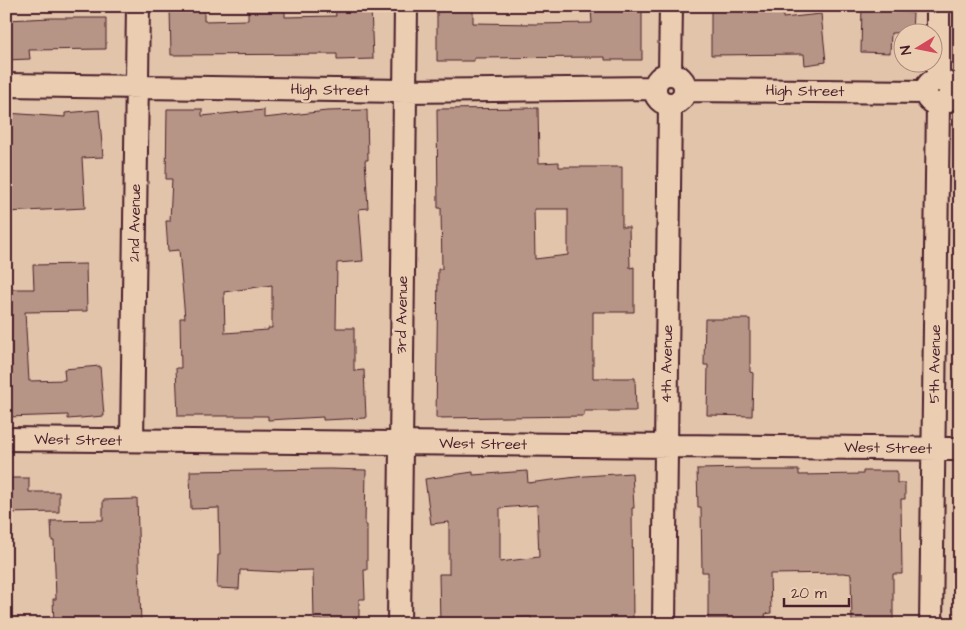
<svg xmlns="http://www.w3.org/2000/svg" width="966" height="630" font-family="'Architects Daughter',sans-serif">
<rect width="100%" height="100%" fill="#e1c4aa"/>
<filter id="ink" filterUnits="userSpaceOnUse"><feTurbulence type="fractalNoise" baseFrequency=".02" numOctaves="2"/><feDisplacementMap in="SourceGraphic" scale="10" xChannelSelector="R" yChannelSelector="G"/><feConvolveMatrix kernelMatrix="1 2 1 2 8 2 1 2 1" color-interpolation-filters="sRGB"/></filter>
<g filter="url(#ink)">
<path fill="#b79586" stroke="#4a1f2b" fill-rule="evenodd" d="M 248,6 L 285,6 L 285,17 L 336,16 L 335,7 L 371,7 L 373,59 L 337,60 L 337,54 L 171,55 L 170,7 L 204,7 L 204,21 L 248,20 Z
M 711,6 L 783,6 L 783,18 L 821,14 L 826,62 L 805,65 L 804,54 L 711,55 Z
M 862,6 L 895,6 L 895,12 L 913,13 L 912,32 L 891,33 L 890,53 L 861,52 Z
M 437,9 L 473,9 L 473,23 L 535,24 L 592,23 L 591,9 L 642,9 L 642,60 L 605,60 L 605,57 L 474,58 L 474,61 L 437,61 Z
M 52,18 L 106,18 L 106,49 L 29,50 L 30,59 L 6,60 L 6,20 Z
M 538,108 L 539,163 L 559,162 L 559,167 L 622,167 L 622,227 L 629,227 L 630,268 L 634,267 L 634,312 L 593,312 L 593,378 L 635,378 L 636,411 L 584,411 L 584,416 L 436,418 L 438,269 L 442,269 L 441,208 L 438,208 L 437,109 ZM 534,209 L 568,209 L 568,255 L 535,259 Z
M 167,109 L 202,109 L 202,116 L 264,110 L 264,118 L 327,111 L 367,110 L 368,160 L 365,160 L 368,208 L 359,209 L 363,261 L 337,263 L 336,328 L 354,328 L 354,371 L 364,370 L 366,418 L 323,420 L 323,417 L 268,420 L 268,416 L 178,416 L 176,368 L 181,368 L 180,318 L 185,318 L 179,250 L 168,251 L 166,221 L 170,221 L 172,179 L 166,179 ZM 272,285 L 272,328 L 268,328 L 268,330 L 225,333 L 224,292 Z
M 99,110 L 103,157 L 82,158 L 85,208 L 6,212 L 6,113 L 65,117 L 65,113 Z
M 86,264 L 87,311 L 25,312 L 29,381 L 65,380 L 64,369 L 100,366 L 104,416 L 68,419 L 68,415 L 6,417 L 6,289 L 34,289 L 33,265 Z
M 705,319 L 750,319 L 750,372 L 753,373 L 752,416 L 707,415 L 708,365 L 704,365 Z
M 749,468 L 749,470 L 799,470 L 799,475 L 863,474 L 863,471 L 897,471 L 897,483 L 905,483 L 905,499 L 901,499 L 902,574 L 893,574 L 893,622 L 852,622 L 851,574 L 843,573 L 770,574 L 771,613 L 765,614 L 766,619 L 708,619 L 708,572 L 702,572 L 701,507 L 698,507 L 697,469 Z
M 330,469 L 366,470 L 365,525 L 367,525 L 367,570 L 364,570 L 365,599 L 359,599 L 359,620 L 314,620 L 313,570 L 281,571 L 281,572 L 240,570 L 239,589 L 217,588 L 218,555 L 220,555 L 219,508 L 191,509 L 190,471 Z
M 527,471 L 528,483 L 585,476 L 632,473 L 634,508 L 632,508 L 633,624 L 531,624 L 531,617 L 488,618 L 488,624 L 440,624 L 439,574 L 449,574 L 449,522 L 431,524 L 425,479 L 473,472 L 473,475 ZM 537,505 L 539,557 L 500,562 L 500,508 Z
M 6,478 L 29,478 L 29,492 L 59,492 L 59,512 L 6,513 Z
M 137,499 L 141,624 L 54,624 L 53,599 L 56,599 L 54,541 L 52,541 L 51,521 L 103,520 L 103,500 Z"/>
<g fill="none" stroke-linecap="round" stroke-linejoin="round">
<g stroke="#4a1f2b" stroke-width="26">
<path id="minor" d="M 670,73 L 671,6
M655 89a15 15 0 1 1 30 0a15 15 0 1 1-30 0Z
M 938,79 L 938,6
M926 92a12 12 0 1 1 24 0a12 12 0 1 1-24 0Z
M 6,85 L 405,91 L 654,88
M 685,90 L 926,92
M 6,439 L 960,449
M 132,440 L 138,6
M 399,624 L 406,6
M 664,624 L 670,104
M 931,624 L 938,104"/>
</g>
<use href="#minor" stroke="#ebceb2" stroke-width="22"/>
</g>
</g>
<g text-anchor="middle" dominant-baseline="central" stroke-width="5" stroke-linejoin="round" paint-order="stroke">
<g font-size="15" fill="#4a1f2b" stroke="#ebceb2">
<text transform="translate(330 90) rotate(1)">High Street</text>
<text transform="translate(805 91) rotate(1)">High Street</text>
<text transform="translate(135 223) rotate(-89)">2nd Avenue</text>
<text transform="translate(402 315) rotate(-89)">3rd Avenue</text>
<text transform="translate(667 364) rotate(-89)">4th Avenue</text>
<text transform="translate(935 364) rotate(-89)">5th Avenue</text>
<text transform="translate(78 440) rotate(1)">West Street</text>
<text transform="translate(483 444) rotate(1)">West Street</text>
<text transform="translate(888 448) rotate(1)">West Street</text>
</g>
</g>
<rect width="966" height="630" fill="none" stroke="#ebceb2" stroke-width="25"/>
<rect x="12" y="12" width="941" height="605" fill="none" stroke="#4a1f2b" stroke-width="2" filter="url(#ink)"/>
<g transform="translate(918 48) rotate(260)"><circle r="24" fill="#ebceb2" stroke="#ab887c"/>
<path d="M0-4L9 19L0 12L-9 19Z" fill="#d1495b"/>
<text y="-8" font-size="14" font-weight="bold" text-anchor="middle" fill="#4a1f2b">N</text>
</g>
<path d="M784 598v8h65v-8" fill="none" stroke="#4a1f2b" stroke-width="2.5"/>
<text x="791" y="598" font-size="15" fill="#4a1f2b" stroke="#ebceb2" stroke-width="4" paint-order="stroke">20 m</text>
</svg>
